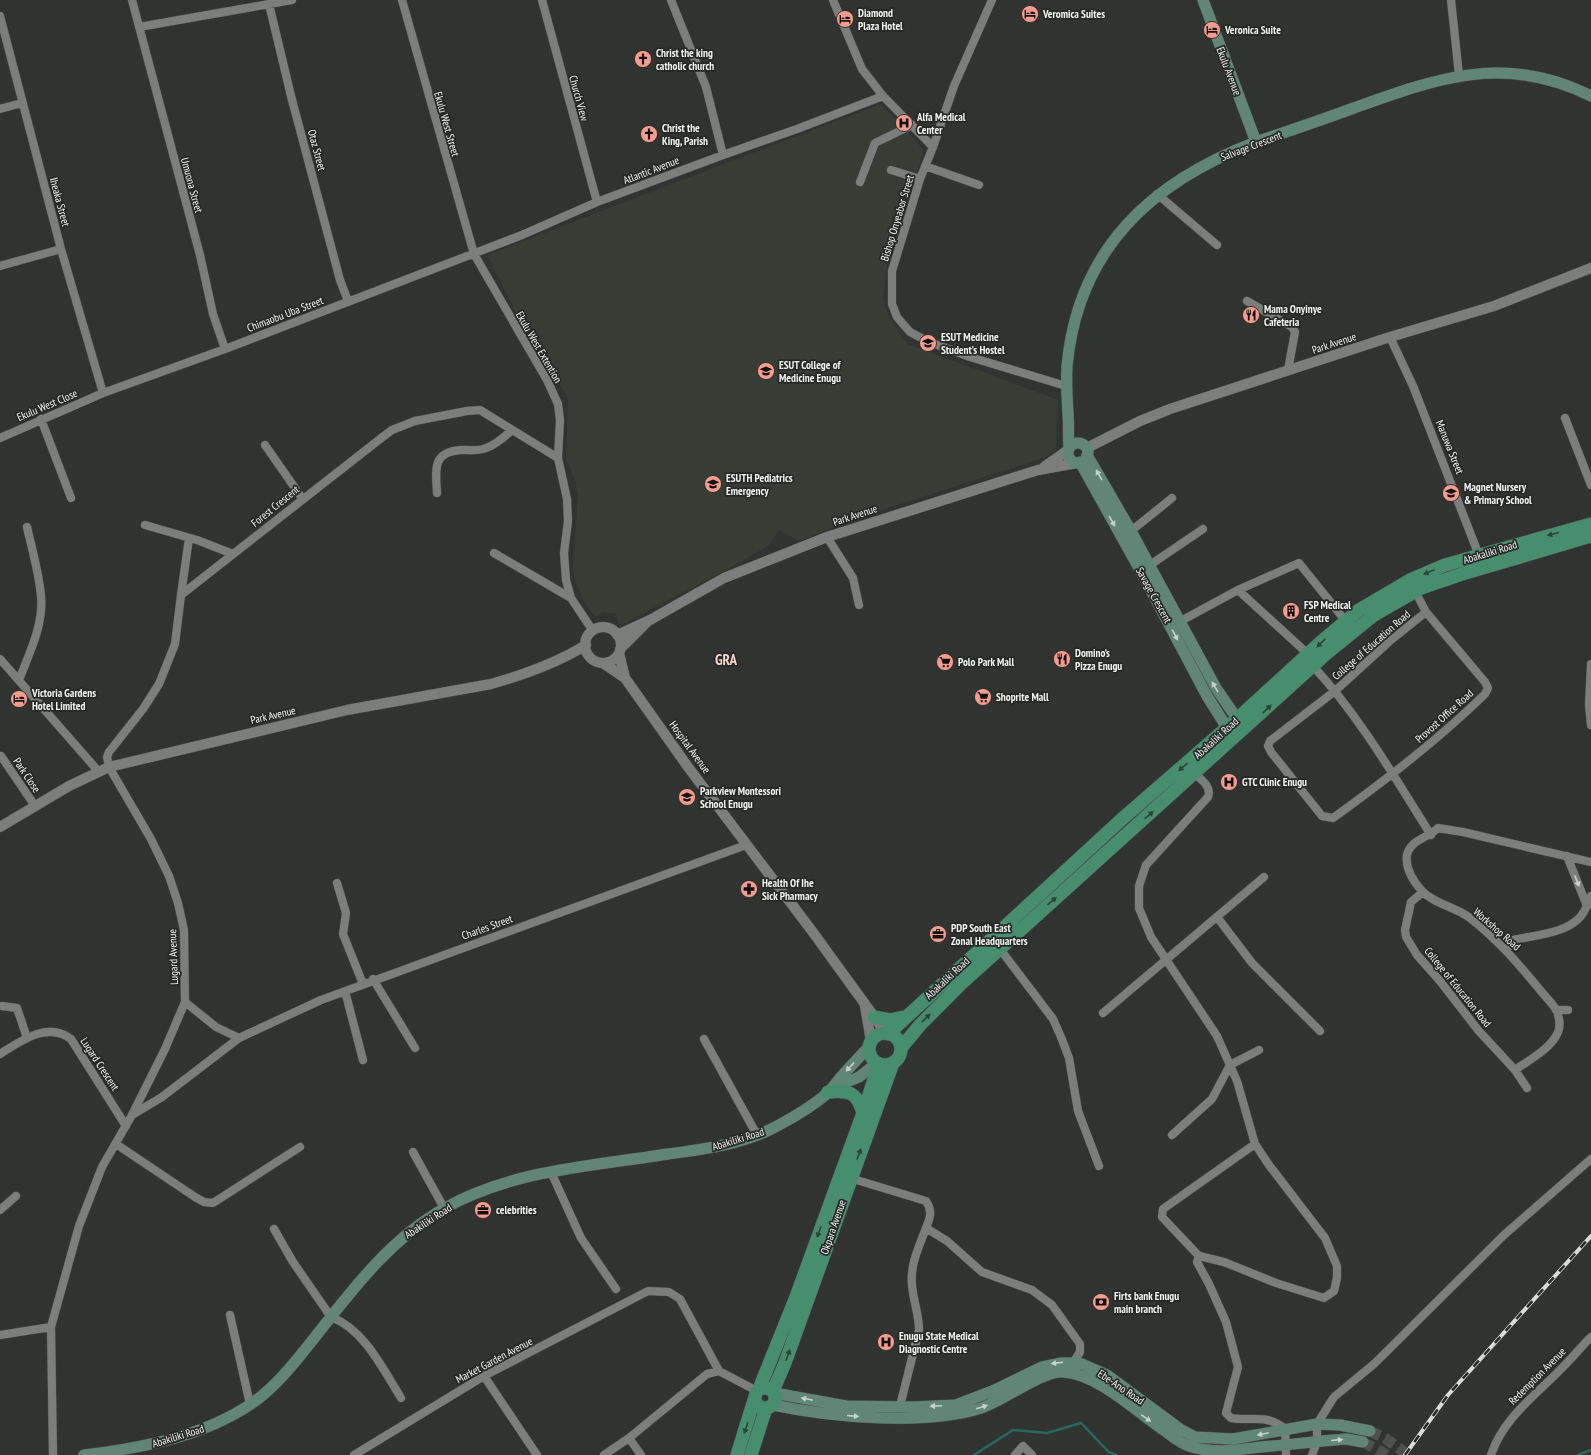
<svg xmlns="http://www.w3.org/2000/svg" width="1591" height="1455" font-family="'PT Sans Narrow',sans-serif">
<rect width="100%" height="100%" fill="#313330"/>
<path fill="#373d35" d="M 881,104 L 922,148 L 923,154 L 889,250 L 883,298 L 888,315 L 908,344 L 1058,400 L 1056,450 L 1046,457 L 854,519 L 799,541 L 779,530 L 768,546 L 726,570 L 619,626 L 616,614 L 603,612 L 596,617 L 587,607 L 576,584 L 573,570 L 578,495 L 575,480 L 566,459 L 568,398 L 522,325 L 487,255 Z"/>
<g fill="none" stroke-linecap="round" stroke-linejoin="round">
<path stroke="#26695e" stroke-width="2.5" d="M 974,1455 L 1013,1430 L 1047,1433 L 1081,1423 L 1109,1452 L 1116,1455
M 1578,1455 L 1591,1450"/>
<path stroke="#4e504d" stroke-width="11" stroke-dasharray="11 5.5" stroke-linecap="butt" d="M 1370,1431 L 1385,1438 L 1408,1455
M 1363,1442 L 1387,1455"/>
<g stroke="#4d4f4c" stroke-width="9">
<path id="minor" d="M 132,0 L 200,255 L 213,314 L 225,349
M 402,0 L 474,254 L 547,380 L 558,404 L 560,420 L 558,458 L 567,499 L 568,521 L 564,553 L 566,580 L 571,598 L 593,631
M 542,0 L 597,202
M 671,0 L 706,87 L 723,155
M 833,0 L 862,69 L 883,96 L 933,147
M 992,0 L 954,86 L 933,147 L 920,179 L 892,271 L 892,304 L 897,317 L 910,332 L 927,341 L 970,357 L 1066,386
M 1451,0 L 1459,75
M 269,4 L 291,96 L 340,280 L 348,301
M 0,16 L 61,249 L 103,393
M 139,27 L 292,0
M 0,109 L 22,103
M 925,166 L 979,185
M 891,170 L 920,179
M 860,182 L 875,143 L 912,125
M 1157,194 L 1217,245
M 0,266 L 61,249
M 1247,301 L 1292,327 L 1295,332 L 1288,370
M 1390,337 L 1413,386 L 1480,558
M 1565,418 L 1591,485
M 41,419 L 71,498
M 0,438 L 103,393 L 225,349 L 522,235 L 597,202 L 723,155 L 797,129 L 883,96
M 265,445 L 302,498
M 437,493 C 436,471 431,452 461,450 C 468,450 476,451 483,449 C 494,446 503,438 511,431
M 145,525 L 197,540 L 233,554
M 1131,531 L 1172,498
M 827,537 L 853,578 L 859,605
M 494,553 L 571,598
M 1150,565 L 1203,529
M 1238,590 L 1308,654
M 1415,591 L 1426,612 L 1485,682 L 1488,688 L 1485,694 C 1438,740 1386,780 1333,818 L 1322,816 L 1271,752 L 1268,746 L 1270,741 L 1335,691 L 1391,640 L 1426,612
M 181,595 L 189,538
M 1179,622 L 1238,590 L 1299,563 L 1348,624
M 0,659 L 99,772
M 1591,664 L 1589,705 L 1591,725
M 1313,666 C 1360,717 1395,778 1431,835
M 19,680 C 29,654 44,624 41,596 C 39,573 32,549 27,527
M 1,756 L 35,806
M 1194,773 C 1201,780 1212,786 1208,797 L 1146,865 L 1139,886 L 1139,908 L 1151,937 L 1217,1036 L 1237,1081 L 1255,1144 L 1269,1165 L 1325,1238 L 1337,1266 L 1337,1278 L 1334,1291 L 1324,1298 L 1276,1283 L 1224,1262 L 1199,1256 L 1162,1217 L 1163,1209 L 1255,1144
M 1567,856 L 1587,906
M 337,883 L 346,913 L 343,934 L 363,984
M 1423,892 L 1411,902 L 1405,930 L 1406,937 L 1417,955 L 1440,981 L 1478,1030 L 1515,1070 L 1527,1088
M 1217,917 L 1252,963 L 1320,1031
M 1000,949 L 1053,1019 L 1061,1037 L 1069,1058 L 1078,1111 L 1099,1166
M 1507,949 L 1513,940 C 1535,935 1566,934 1581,916 C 1586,910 1588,903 1591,896
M 373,979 L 415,1048
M 345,991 L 363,1060
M 185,1002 L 216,1027 L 239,1038
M 2,1006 L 17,1008 L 27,1038
M 1556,1010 L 1568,1010
M 1103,1013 L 1264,877
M 704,1039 L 757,1135
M 0,1054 C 21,1041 47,1021 71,1039 L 126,1126
M 1515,1070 C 1529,1060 1552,1048 1558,1032 C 1561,1025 1559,1018 1557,1011 C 1553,1004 1545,996 1540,990 C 1517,962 1498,940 1470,918 C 1456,907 1434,904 1422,891 C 1414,882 1405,868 1407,855 C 1410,840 1428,838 1438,828 L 1463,832 L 1591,862
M 132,1115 L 162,1097 L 239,1038 L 321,1000 L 746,845
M 1172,1135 L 1212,1099 L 1230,1065 L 1259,1050
M 116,1144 L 195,1197 L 204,1202 L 213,1203 L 300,1147
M 413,1152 L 444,1208
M 551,1172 L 581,1238 L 616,1289
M 850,1178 L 926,1201 C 933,1211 930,1218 926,1228 L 947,1241 L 982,1272 L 1032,1290 L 1052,1305 L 1080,1344 L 1080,1352 L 1073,1363
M 0,1210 L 16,1196
M 274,1229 L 293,1262 L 331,1317 C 364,1329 383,1369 401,1398
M 1199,1256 L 1197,1262 L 1209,1284 L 1226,1322 L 1238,1367 L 1226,1413 L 1231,1418 C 1252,1422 1266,1413 1285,1429 L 1286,1455
M 230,1315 L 250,1404
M 0,1335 L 51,1327
M 484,1376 L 537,1455
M 900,1406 L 919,1330 C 919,1314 913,1300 912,1285 C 910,1264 919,1247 926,1228
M 629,1438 L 641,1455
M 53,1455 L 51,1327 L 79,1226 L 102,1167 L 132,1115 L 165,1049 L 185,1002 L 184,930 L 178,903 L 169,876 L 151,839 L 109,767 L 107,757 L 109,752 L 143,709 L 159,684 L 175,644 L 181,595 L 380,439 L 392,430 L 415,421 L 467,411 L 480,410 L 558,458
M 354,1455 L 484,1376 L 648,1291 L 669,1292 L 680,1299 L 719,1371
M 604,1455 L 629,1438 L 707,1374 L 719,1371 L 757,1391
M 1015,1455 L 1023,1446 L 1032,1455
M 1312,1455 L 1317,1442 L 1317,1424 L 1334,1397 L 1374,1364 L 1504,1235 L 1591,1159
M 1491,1455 C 1503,1418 1536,1395 1562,1368 C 1572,1358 1581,1347 1591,1337"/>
</g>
<g stroke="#4d4f4c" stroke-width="11">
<path id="tertiary" d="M 1087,448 L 1140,421 L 1170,409 L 1390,337 L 1494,306 L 1591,268
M 1044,467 L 1068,450
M585 645a18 18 0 1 1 36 0a18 18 0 1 1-36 0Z
M 617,635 L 650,620 L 724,578 L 827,537 L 1038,470 L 1077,463
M 620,649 L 647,622
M 619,653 L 625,678
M 603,663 L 625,678 L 688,767 L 812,931 L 886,1033
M 0,827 L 69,786 L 109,767 L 347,710 L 491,684 C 523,675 557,663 586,645
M 865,1006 L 871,1041"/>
</g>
<g stroke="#4d4f4c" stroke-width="12">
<path id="secondary" d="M 1203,0 L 1256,142
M1068 453a10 10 0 1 1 20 0a10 10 0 1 1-20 0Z
M 1069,448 C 1068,436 1069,426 1068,414 C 1067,398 1066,382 1067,366 C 1078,249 1151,182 1256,142 C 1289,131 1321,120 1354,108 C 1437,78 1506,53 1591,96
M 1087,455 L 1131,531 L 1216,688 L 1242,726
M 1080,462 L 1144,577 L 1207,696 L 1231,734
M 832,1088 L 859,1077 L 877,1063
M 774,1393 L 846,1406 L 913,1407 L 956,1405 L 995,1390 L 1042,1367 L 1062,1363 L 1073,1363 L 1082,1364 L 1107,1375 L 1180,1429 L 1195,1437 L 1233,1439 L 1317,1424 L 1340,1425 L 1370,1431
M 773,1405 C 830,1417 925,1426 981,1408 C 1004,1401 1042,1370 1064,1372 C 1098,1374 1138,1413 1165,1431 C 1173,1437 1180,1443 1189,1446 C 1212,1454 1237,1450 1261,1447 C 1289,1445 1317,1441 1346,1439 L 1363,1442
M 84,1455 C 141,1448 202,1437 251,1404 C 276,1387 296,1361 315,1337 C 353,1289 390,1239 445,1208 C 512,1170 593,1166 668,1154 C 706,1149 745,1144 779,1125 C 796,1116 814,1105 829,1092 C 833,1087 837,1082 841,1077 C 850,1067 859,1057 869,1047"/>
</g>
<g stroke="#4d4f4c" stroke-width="14">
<path id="primary" d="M 874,1017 L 890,1020 L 904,1017
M869 1049a16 16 0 1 1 32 0a16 16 0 1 1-32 0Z
M 888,1034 L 1122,819 L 1237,719 L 1322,641 L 1359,610 L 1410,580 L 1445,565 L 1591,524
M 901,1048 L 920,1025 L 962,983 L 1327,653 L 1374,615 L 1421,588 L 1462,574 L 1591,536
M 828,1092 C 849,1090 857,1092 863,1113
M755 1398a10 10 0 1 1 20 0a10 10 0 1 1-20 0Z
M 759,1389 L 796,1297 L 863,1113 L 879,1064
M 773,1391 L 785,1363 L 893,1063
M 737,1455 L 754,1400
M 751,1455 L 766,1408"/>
</g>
<use href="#minor" stroke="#7c7e7b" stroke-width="8"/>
<use href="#tertiary" stroke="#7c7e7b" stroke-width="10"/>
<use href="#secondary" stroke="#618675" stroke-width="11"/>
<use href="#primary" stroke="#478e6f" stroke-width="13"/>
<g stroke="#dadcda" stroke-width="4">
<path id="rail" d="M 1405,1455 L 1448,1395 L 1591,1236"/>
</g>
<use href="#rail" stroke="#272926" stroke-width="2.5" stroke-dasharray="8" stroke-linecap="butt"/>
</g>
<defs><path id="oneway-solid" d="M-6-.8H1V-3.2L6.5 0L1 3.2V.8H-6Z"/></defs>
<g fill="#c6d3cc">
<use href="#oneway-solid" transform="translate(1099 475) rotate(-120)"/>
<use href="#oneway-solid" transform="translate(1112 521) rotate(60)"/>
<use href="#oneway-solid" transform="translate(1175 635) rotate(63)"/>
<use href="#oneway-solid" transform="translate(1215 687) rotate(-120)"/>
<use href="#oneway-solid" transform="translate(850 1067) rotate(133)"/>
<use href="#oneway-solid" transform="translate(1057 1363) rotate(173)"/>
<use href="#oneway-solid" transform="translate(807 1399) rotate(-168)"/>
<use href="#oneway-solid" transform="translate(936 1406) rotate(177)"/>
<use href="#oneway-solid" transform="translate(982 1407) rotate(-18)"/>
<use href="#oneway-solid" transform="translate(853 1416) rotate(5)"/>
<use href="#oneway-solid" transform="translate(1146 1418) rotate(35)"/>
<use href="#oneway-solid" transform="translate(1263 1434) rotate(168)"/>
<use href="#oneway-solid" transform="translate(1337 1440) rotate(-5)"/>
</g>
<g fill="#2f4238">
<use href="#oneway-solid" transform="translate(1553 534) rotate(165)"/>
<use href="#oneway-solid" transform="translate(1429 572) rotate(158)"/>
<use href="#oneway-solid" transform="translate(1321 643) rotate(136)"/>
<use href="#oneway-solid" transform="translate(1267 709) rotate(-43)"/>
<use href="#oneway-solid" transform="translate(1183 767) rotate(139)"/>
<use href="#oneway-solid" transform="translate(1149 815) rotate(-42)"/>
<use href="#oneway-solid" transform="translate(1052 901) rotate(-41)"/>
<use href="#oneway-solid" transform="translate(926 1018) rotate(-44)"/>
<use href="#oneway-solid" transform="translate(859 1154) rotate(-70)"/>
<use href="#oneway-solid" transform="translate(819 1232) rotate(110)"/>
<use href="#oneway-solid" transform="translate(788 1355) rotate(-71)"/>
<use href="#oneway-solid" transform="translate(746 1428) rotate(109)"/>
</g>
<use fill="#cfd1ce" href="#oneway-solid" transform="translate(1577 881) rotate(68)"/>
<defs>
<g id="hotel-disc" transform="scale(0.9)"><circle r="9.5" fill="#f59c90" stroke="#272926"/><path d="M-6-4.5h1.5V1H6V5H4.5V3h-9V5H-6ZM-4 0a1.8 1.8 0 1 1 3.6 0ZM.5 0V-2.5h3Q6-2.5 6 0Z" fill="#111"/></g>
<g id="church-disc" transform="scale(0.9)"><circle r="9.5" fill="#f59c90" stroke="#272926"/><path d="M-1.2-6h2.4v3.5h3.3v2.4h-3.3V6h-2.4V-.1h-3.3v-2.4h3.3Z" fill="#111"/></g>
<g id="hospital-disc" transform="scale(0.9)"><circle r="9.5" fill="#f59c90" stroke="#272926"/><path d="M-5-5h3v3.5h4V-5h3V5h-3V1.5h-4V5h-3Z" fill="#111"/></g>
<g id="restaurant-disc" transform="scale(0.9)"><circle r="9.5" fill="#f59c90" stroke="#272926"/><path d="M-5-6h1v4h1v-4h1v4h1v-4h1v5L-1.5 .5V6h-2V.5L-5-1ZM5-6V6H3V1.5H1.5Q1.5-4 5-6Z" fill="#111"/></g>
<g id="university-disc" transform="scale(0.9)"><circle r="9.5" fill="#f59c90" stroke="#272926"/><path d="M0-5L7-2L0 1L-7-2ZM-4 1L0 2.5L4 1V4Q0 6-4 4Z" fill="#111"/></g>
<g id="school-disc" transform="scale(0.9)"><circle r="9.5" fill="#f59c90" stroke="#272926"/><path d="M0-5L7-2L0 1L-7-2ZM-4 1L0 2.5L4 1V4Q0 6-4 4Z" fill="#111"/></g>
<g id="building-disc" transform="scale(0.9)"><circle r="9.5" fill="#f59c90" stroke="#272926"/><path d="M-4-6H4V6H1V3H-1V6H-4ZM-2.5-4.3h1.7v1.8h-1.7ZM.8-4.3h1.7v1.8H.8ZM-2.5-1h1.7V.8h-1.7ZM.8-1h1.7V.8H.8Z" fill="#111"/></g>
<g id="supermarket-disc" transform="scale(0.9)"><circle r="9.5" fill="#f59c90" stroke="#272926"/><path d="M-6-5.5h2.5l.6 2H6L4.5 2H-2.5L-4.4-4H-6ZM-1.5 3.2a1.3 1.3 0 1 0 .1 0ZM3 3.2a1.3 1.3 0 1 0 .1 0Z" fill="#111"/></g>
<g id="pharmacy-disc" transform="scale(0.9)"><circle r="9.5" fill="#f59c90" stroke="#272926"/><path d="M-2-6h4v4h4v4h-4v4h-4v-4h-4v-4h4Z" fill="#111"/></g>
<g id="office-disc" transform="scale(0.9)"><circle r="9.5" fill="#f59c90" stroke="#272926"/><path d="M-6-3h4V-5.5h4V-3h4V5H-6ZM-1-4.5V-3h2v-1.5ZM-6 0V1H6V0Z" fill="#111"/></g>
<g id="bank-disc" transform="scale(0.9)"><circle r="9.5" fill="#f59c90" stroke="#272926"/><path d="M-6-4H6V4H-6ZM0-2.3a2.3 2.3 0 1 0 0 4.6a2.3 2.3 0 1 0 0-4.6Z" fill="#111"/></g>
</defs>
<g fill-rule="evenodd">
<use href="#hotel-disc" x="1030" y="14"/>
<use href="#hotel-disc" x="845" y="19"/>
<use href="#hotel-disc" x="1212" y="30"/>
<use href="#church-disc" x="643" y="59"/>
<use href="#hospital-disc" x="904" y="123"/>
<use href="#church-disc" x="649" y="134"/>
<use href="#restaurant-disc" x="1251" y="315"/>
<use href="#university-disc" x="928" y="343"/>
<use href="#university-disc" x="766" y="371"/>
<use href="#university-disc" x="713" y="484"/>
<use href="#school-disc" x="1451" y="493"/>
<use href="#building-disc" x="1291" y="611"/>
<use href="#restaurant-disc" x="1062" y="659"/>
<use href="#supermarket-disc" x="945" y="662"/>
<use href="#supermarket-disc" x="983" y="697"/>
<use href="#hotel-disc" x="19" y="699"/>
<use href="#hospital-disc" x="1229" y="782"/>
<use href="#school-disc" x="687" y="797"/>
<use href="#pharmacy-disc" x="749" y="889"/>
<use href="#office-disc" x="938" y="934"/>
<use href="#office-disc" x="483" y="1210"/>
<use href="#bank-disc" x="1101" y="1302"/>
<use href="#hospital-disc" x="886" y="1342"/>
</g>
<g text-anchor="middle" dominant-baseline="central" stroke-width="3.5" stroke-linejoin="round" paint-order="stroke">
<g font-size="11" font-weight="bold" fill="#f2f4f2" stroke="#272926" text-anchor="start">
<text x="858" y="13">Diamond<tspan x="858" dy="13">Plaza Hotel</tspan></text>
<text x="1043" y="14">Veromica Suites</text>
<text x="1225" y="30">Veronica Suite</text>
<text x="656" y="53">Christ the king<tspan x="656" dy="13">catholic church</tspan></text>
<text x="917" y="117">Alfa Medical<tspan x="917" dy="13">Center</tspan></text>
<text x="662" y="128">Christ the<tspan x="662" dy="13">King, Parish</tspan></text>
<text x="1264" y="309">Mama Onyinye<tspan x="1264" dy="13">Cafeteria</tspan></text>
<text x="941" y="337">ESUT Medicine<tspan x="941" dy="13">Student's Hostel</tspan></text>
<text x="779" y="365">ESUT College of<tspan x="779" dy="13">Medicine Enugu</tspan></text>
<text x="726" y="478">ESUTH Pediatrics<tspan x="726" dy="13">Emergency</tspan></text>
<text x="1464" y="487">Magnet Nursery<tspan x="1464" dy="13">&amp; Primary School</tspan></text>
<text x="1304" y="605">FSP Medical<tspan x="1304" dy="13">Centre</tspan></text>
<text x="1075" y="653">Domino’s<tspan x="1075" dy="13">Pizza Enugu</tspan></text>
<text x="958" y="662">Polo Park Mall</text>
<text x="32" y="693">Victoria Gardens<tspan x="32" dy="13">Hotel Limited</tspan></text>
<text x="996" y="697">Shoprite Mall</text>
<text x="1242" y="782">GTC Clinic Enugu</text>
<text x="700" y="791">Parkview Montessori<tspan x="700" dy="13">School Enugu</tspan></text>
<text x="762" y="883">Health Of Ihe<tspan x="762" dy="13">Sick Pharmacy</tspan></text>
<text x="951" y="928">PDP South East<tspan x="951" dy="13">Zonal Headquarters</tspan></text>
<text x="496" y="1210">celebrities</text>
<text x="1114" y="1296">Firts bank Enugu<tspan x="1114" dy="13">main branch</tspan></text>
<text x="899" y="1336">Enugu State Medical<tspan x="899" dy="13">Diagnostic Centre</tspan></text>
</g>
<g font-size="11" fill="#f2f4f2" stroke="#272926">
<text transform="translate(1229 71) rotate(69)">Ekulu Avenue</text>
<text transform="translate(579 98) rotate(75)">Church View</text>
<text transform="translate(447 124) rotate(74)">Ekulu West Street</text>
<text transform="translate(1251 146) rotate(-21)">Salvage Crescent</text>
<text transform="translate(317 150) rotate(75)">Otaz Street</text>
<text transform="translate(651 170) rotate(-21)">Atlantic Avenue</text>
<text transform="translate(192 185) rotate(75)">Umuona Street</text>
<text transform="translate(60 202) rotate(75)">Iheaka Street</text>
<text transform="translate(897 218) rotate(-73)">Bishop Onyeabor Street</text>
<text transform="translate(285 314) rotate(-21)">Chimaobu Uba Street</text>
<text transform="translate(1334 343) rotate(-18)">Park Avenue</text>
<text transform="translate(539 347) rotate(60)">Ekulu West Extention</text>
<text transform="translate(47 405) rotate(-23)">Ekulu West Close</text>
<text transform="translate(1450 447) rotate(68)">Manuwa Street</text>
<text transform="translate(275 506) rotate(-39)">Forest Crescent</text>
<text transform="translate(855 515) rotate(-18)">Park Avenue</text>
<text transform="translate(1490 552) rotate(-17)">Abakaliki Road</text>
<text transform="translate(1154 595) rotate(61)">Savage Crescent</text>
<text transform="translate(1371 645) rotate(-41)">College of Education Road</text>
<text transform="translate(273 715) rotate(-13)">Park Avenue</text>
<text transform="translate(1444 716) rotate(-42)">Provost Office Road</text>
<text transform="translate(1216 738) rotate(-42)">Abakaliki Road</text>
<text transform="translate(690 747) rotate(54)">Hospital Avenue</text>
<text transform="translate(27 775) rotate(56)">Park Close</text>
<text transform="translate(487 927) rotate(-20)">Charles Street</text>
<text transform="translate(1497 929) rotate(41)">Workshop Road</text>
<text transform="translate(173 957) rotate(-92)">Lugard Avenue</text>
<text transform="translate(947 978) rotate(-43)">Abakaliki Road</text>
<text transform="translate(1458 987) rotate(51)">College of Education Road</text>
<text transform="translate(100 1064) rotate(57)">Lugard Crescent</text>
<text transform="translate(738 1139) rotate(-17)">Abakiliki Road</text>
<text transform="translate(428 1221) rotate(-33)">Abakiliki Road</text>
<text transform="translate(833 1227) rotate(-71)">Okpara Avenue</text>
<text transform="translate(494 1360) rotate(-28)">Market Garden Avenue</text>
<text transform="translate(1537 1376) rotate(-45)">Redemption Avenue</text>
<text transform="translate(1121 1387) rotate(34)">Ebe-Ano Road</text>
<text transform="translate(178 1436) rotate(-17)">Abakiliki Road</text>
</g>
<g font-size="15" font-weight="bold" fill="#f4d1cc" stroke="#272926">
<text x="726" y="659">GRA</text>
</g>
</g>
</svg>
